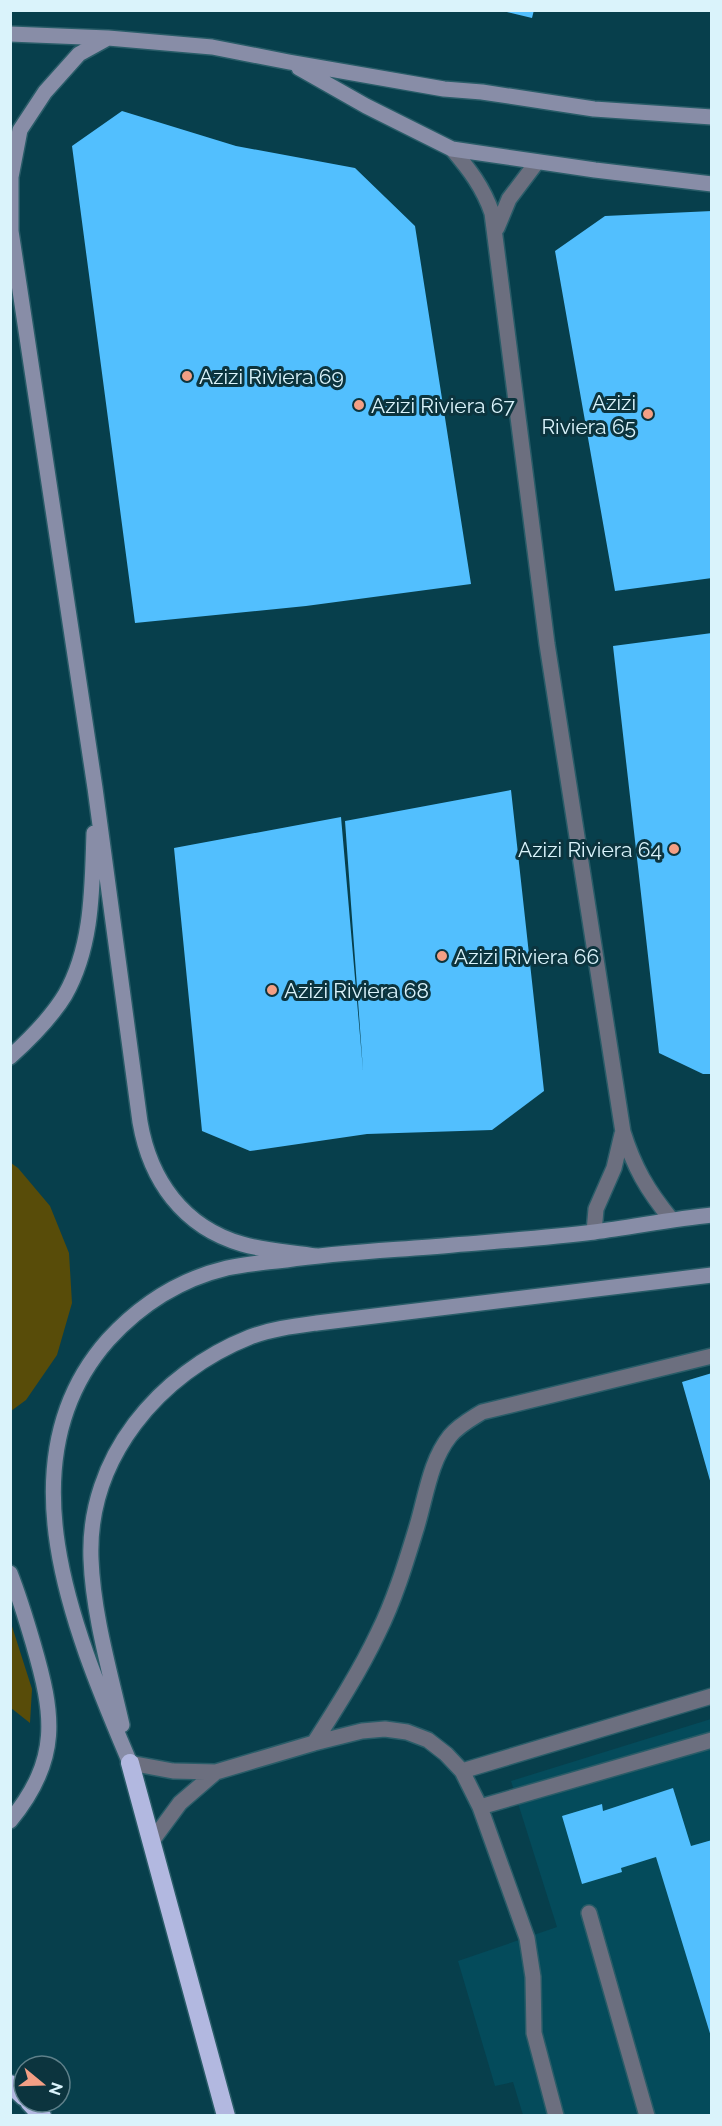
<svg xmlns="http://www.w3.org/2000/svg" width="722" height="2126" font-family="Raleway,sans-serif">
<rect width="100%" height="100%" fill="#073f4c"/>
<path fill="#044b5b" d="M 711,1719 L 711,2115 L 523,2115 L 513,2082 L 495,2086 L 458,1961 L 557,1927 L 511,1781 Z"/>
<path fill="#584c09" d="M 11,1163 L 18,1168 L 50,1206 L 69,1253 L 72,1303 L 57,1355 L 26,1400 L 11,1411 Z
M 10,1620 L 32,1689 L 30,1723 L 11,1708 Z"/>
<path fill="#52bffe" d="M 499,10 L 534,10 L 532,18 Z
M 122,111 L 236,146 L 355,168 L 415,226 L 471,584 L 306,606 L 135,623 L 72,146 Z
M 712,211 L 712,578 L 615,591 L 555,251 L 605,216 Z
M 712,633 L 712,1074 L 703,1074 L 659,1053 L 613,646 Z
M 511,790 L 544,1091 L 492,1130 L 367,1134 L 250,1151 L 202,1131 L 174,848 L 341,817 L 363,1070 L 345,821 Z
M 712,1373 L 712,1484 L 711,1484 L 682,1382 Z
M 673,1788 L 691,1846 L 712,1840 L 712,2040 L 656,1857 L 621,1868 L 622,1872 L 582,1884 L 562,1816 L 602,1804 L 603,1811 Z"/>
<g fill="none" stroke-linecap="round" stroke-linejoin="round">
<g stroke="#295c68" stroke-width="18">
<path id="lane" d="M 314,1743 C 337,1707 360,1671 378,1633 C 395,1599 406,1562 417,1526 C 426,1496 430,1461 450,1436 C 459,1425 471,1419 482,1412 L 712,1356
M 130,1763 L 173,1771 L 216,1772 L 314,1743 L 362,1731 L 385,1729 L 407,1732 L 428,1740 L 446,1754 L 462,1771 L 480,1807 L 527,1938 L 533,1977 L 534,2033 L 556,2116
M 462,1771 L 712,1696
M 480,1807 L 712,1740
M 152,1841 L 180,1803 L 216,1772
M 589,1913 L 647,2116"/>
</g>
<g stroke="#295c68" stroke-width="18">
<path id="street" d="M 452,149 C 469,169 483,187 492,213 L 547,644 L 623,1132 C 634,1167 647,1190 671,1219
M 497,228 L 509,199 L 537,162
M 594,1232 L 596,1209 L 614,1168 L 622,1134"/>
</g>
<g stroke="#295c68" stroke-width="18">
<path id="secondary" d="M 10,34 L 108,38 L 212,47 L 289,62 L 444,89 L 482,92 L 594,109 L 712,117
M 108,38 L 79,54 L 45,92 L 20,130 L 11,177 L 11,231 L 95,788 L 140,1122 C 150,1180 183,1227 242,1244 C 265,1251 291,1252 316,1256
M 299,68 L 366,106 L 452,149 L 595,170 L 712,184
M 10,1057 C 30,1039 51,1018 65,995 C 93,946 92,887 94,833
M 10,1573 C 19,1596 26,1619 33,1643 C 54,1715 61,1759 10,1821
M 122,1725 C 110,1672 93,1614 91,1559 C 87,1458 159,1373 250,1337 C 271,1329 295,1326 317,1323 L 712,1275
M 130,1763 C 76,1635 0,1462 108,1340 C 140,1305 181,1279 227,1268 C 246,1264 266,1262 286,1260 C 341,1252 397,1250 453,1245 C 500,1241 547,1238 594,1232 C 633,1227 672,1219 712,1215"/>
</g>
<g stroke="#295c68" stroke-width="21">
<path id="highway" d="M 130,1763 L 226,2116
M 10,2084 L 24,2097
M 29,2102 L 42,2116"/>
</g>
<use href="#lane" stroke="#6c6f7f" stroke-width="15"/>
<use href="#street" stroke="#6c6f7f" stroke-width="15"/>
<use href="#secondary" stroke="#888da7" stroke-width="15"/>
<use href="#highway" stroke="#b2b8e0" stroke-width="18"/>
</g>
<g fill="#f39f85" stroke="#0c343e" stroke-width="2">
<circle cx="187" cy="376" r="6"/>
<circle cx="359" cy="405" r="6"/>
<circle cx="648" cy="414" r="6"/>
<circle cx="674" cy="849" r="6"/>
<circle cx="442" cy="956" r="6"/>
<circle cx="272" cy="990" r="6"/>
</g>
<g text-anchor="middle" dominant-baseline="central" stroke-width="6" stroke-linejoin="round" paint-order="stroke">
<g font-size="21" fill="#daf3fb" stroke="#0c343e" text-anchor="start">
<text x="199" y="376">Azizi Riviera 69</text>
<text x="636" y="402" text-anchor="end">Azizi<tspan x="636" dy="24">Riviera 65</tspan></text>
<text x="371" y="405">Azizi Riviera 67</text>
<text x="662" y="849" text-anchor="end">Azizi Riviera 64</text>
<text x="454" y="956">Azizi Riviera 66</text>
<text x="284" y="990">Azizi Riviera 68</text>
</g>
</g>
<rect width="722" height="2126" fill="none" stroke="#daf3fb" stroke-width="24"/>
<g transform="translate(42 2084) rotate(109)"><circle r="28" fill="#0c343e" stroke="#5e808a" stroke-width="1.5"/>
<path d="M0-4.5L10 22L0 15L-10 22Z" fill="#f39f85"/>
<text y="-9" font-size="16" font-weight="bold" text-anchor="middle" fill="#daf3fb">N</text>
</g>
</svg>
